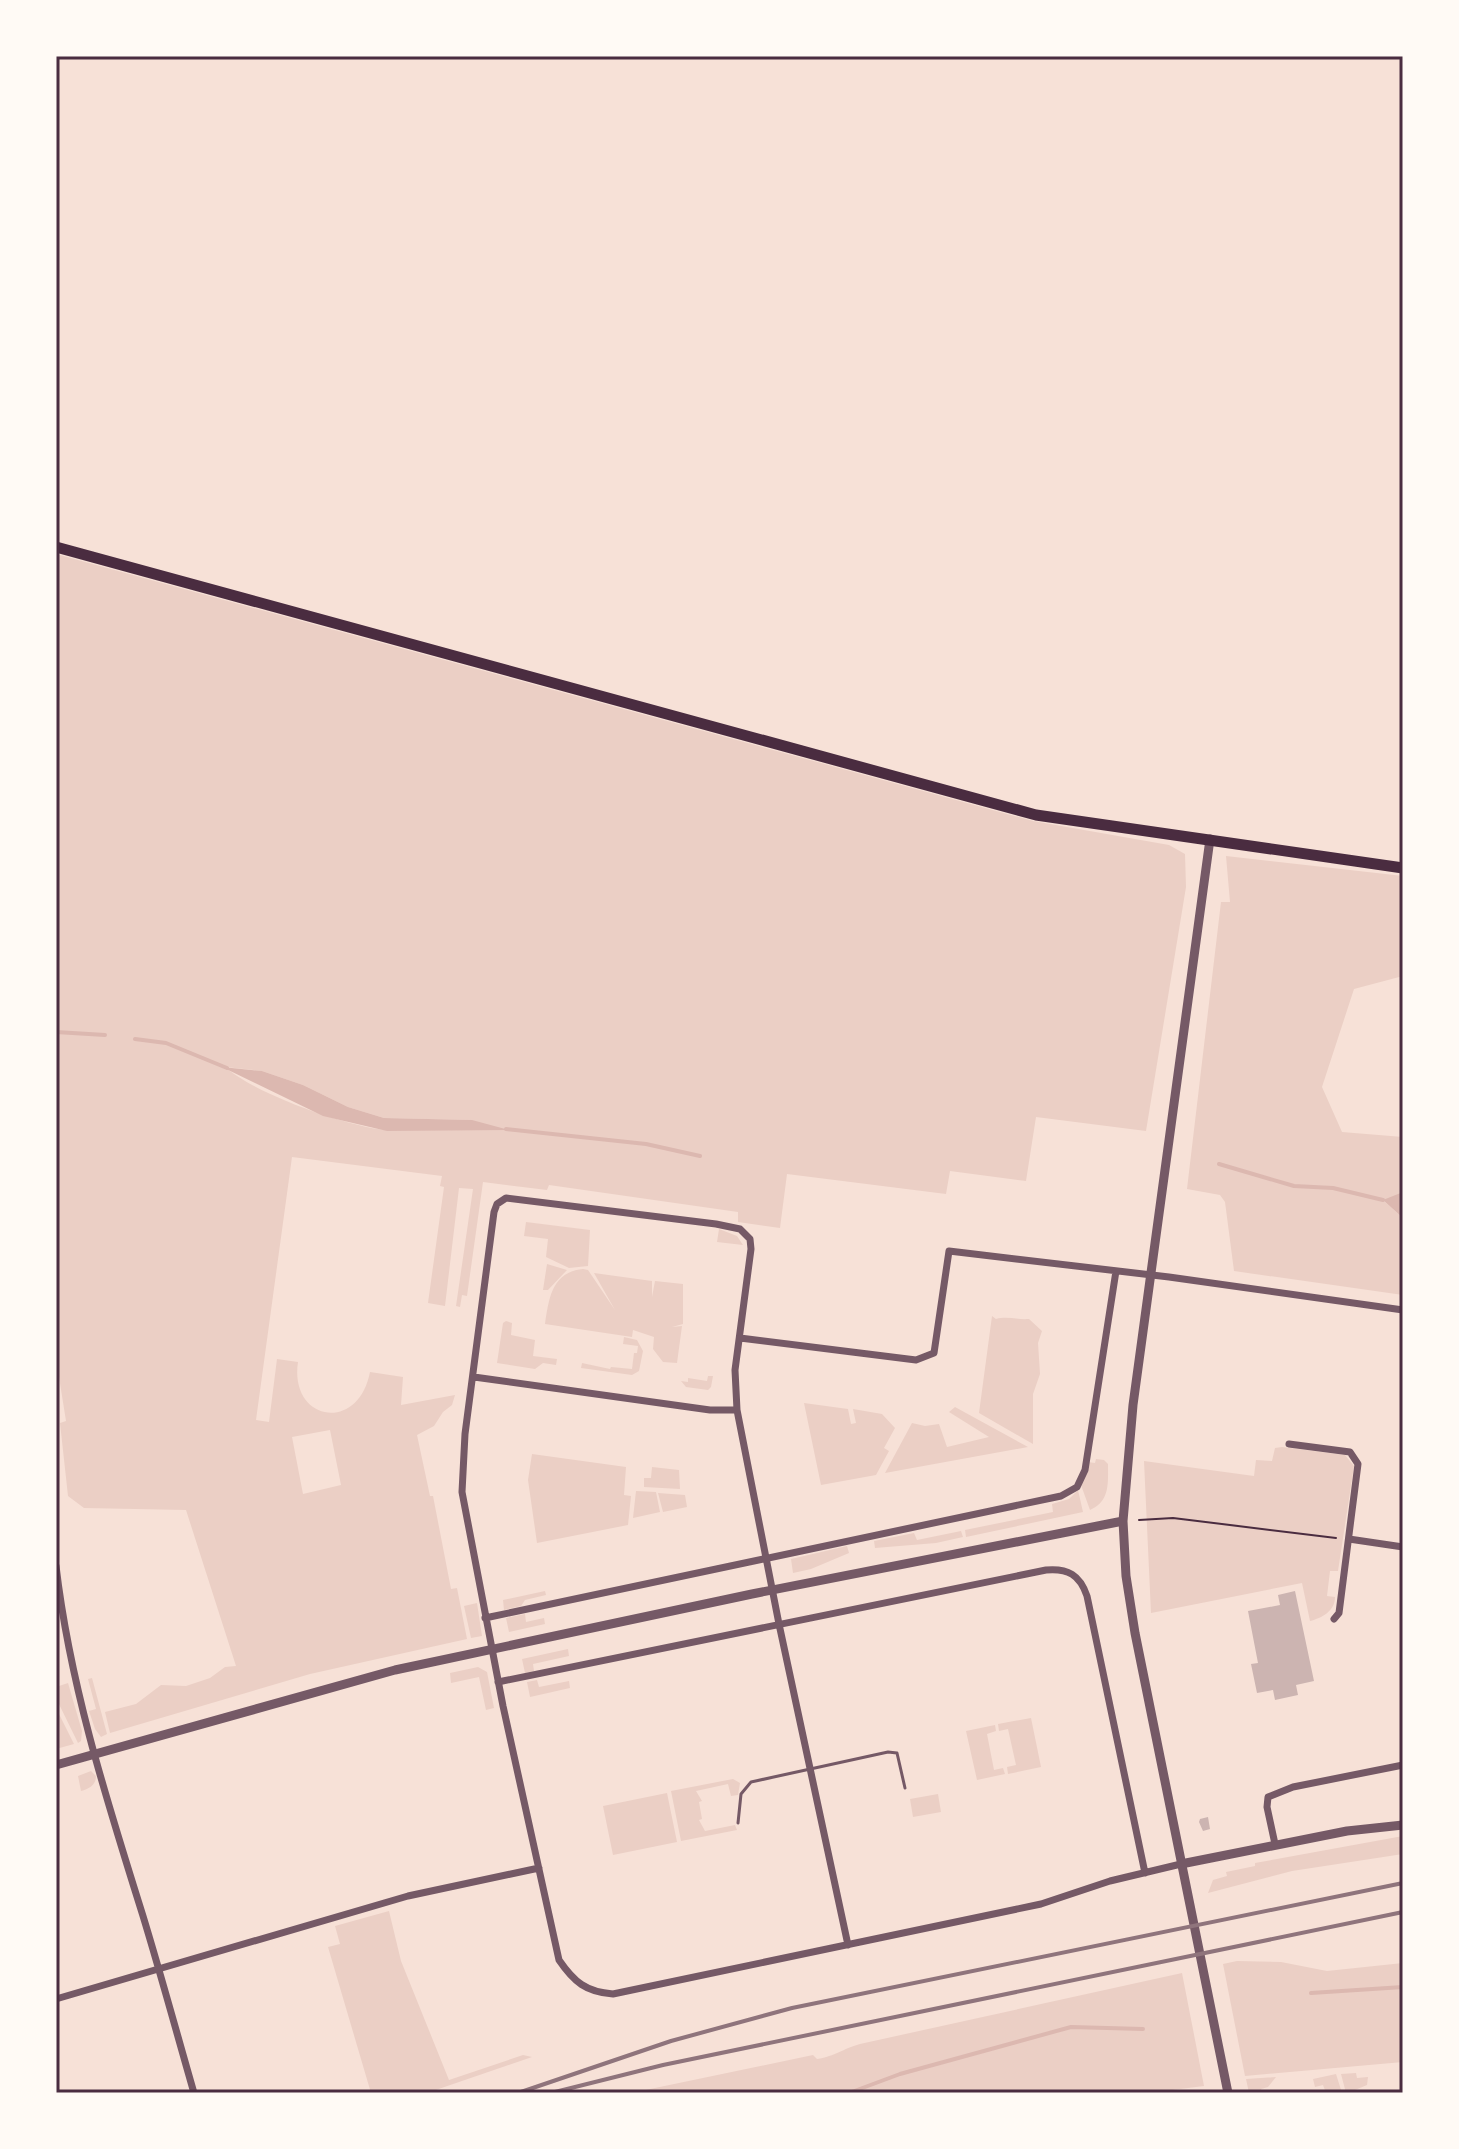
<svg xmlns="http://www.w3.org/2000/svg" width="1459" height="2149" font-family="'Nunito Sans',sans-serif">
<rect width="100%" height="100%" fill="#f7e1d7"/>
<path fill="#ebcfc5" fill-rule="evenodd" d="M 56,554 L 1033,821 L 1169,845 L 1185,854 L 1186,887 L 1146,1131 L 1036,1117 L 1026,1181 L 950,1171 L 946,1194 L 787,1174 L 780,1228 L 738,1222 L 738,1212 L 549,1185 L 547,1190 L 483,1182 L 467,1296 L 462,1295 L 460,1307 L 456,1306 L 473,1189 L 459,1188 L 445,1306 L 428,1303 L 444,1187 L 440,1186 L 442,1176 L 292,1157 L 256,1420 L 269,1422 L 277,1359 L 298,1362 C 289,1421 358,1434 370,1372 L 403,1377 L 401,1405 L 455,1395 L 452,1405 L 443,1412 L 434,1426 L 417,1435 L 430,1496 L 433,1496 L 451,1589 L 457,1588 L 467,1639 L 310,1674 L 110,1733 L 105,1712 L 136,1704 L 161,1685 L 186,1686 L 210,1678 L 225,1667 L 236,1666 L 186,1510 L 84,1508 L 68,1496 L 60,1423 L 66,1421 L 59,1377 L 56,1376 ZM 225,1067 L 262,1071 L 303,1085 L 348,1107 L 384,1118 L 472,1120 C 448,1123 409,1132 386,1130 C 345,1126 254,1093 225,1067 ZM 330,1430 L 341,1485 L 303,1494 L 292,1437 Z
M 1226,856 L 1403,876 L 1403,976 L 1354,989 L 1322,1087 L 1342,1132 L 1403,1137 L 1403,1192 L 1384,1201 L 1403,1218 L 1403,1295 L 1234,1271 L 1225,1202 L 1220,1195 L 1187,1189 L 1221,902 L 1230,902 Z
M 526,1222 L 590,1230 L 588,1266 L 569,1268 L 546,1257 L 548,1239 L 524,1236 Z
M 719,1229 L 737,1236 L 743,1245 L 717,1242 Z
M 547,1264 L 567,1270 L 548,1290 L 543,1290 Z
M 583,1269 L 588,1270 L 615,1310 L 594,1273 L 652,1281 L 652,1297 L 655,1281 L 683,1284 L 683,1324 L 672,1327 L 682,1326 L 677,1363 L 663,1362 L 653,1349 L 654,1337 L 633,1330 L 632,1337 L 545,1324 C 549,1298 552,1272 583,1269 Z
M 992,1316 L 996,1319 C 1008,1316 1017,1320 1029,1319 L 1042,1331 L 1038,1343 L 1040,1374 L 1033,1394 L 1033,1444 L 979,1413 Z
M 506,1321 L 512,1323 L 511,1335 L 535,1340 L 533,1356 L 557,1359 L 556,1365 L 543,1363 L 535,1369 L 497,1363 L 503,1323 Z
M 624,1337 L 637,1340 L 643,1351 L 639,1371 L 632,1375 L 581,1368 L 582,1363 L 610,1369 L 611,1367 L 632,1369 L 634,1353 L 637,1353 L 638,1346 L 623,1344 Z
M 708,1376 L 713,1376 L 711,1387 L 708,1390 L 686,1387 L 681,1381 L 688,1382 L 688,1378 L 707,1381 Z
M 804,1403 L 848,1409 L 851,1424 L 856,1423 L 853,1409 L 882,1414 L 895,1428 L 884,1448 L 889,1451 L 876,1475 L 821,1485 Z
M 955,1407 L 1028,1447 L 885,1473 L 912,1423 L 925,1426 L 939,1424 L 947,1447 L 989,1437 L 949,1412 Z
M 1282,1447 L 1345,1455 L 1354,1466 L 1338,1571 L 1330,1571 L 1327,1596 L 1335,1597 C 1335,1611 1322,1618 1310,1621 L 1302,1583 L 1151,1613 L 1144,1461 L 1254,1476 L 1256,1460 L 1272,1461 L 1275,1448 Z
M 532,1454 L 626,1467 L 624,1495 L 631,1496 L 628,1525 L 537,1543 L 528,1480 Z
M 1096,1459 L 1104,1460 L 1108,1464 C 1108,1484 1110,1501 1090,1510 L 1081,1485 L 1088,1462 L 1095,1463 Z
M 652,1467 L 679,1470 L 680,1489 L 644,1487 L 644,1478 L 651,1478 Z
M 1078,1490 L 1083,1512 L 966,1537 L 965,1530 L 1053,1512 L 1052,1504 L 1069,1499 Z
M 636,1491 L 656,1492 L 660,1512 L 633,1518 Z
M 658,1493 L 685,1495 L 687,1507 L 663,1512 Z
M 961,1531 L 963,1537 L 936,1543 L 875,1548 L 874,1541 L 914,1533 L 917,1540 Z
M 847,1546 L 849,1553 L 811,1569 L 793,1573 L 791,1559 Z
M 545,1591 L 546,1595 L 525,1600 L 521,1606 L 504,1610 L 503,1600 Z
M 477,1603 L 482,1636 L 471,1638 L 464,1606 Z
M 525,1614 L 526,1622 L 544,1618 L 545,1624 L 509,1632 L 506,1618 Z
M 568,1649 L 569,1656 L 533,1664 L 534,1671 L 525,1673 L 522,1659 Z
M 478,1667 L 487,1672 L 494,1708 L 486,1710 L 479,1677 L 451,1683 L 450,1673 Z
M 92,1678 L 107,1734 L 101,1737 L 95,1729 L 89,1711 L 96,1709 L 88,1679 Z
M 537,1680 L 539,1687 L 569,1681 L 570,1688 L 530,1697 L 527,1682 Z
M 68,1683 L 82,1731 L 81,1741 L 78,1743 L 56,1698 L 56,1687 Z
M 56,1708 L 74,1744 L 56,1749 Z
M 1031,1718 L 1041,1767 L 1008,1774 L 1007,1767 L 1016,1765 L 1008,1729 L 999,1731 L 998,1724 Z
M 995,1725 L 996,1731 L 987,1734 L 994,1770 L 1003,1768 L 1005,1774 L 977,1780 L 966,1731 Z
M 91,1771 L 96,1776 C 96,1785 89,1789 81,1791 L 78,1776 Z
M 733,1779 L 740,1783 L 738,1795 L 731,1796 L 728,1784 L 696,1791 L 702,1801 L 699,1802 L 702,1819 L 699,1820 L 705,1831 L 735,1825 L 737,1830 L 681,1841 L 671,1791 Z
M 667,1793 L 677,1842 L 613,1855 L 603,1806 Z
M 938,1794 L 941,1812 L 913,1817 L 910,1799 Z
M 1403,1836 L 1403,1854 L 1292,1871 L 1208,1893 L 1213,1880 L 1227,1876 L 1226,1872 L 1255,1866 L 1255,1863 Z
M 389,1911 L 401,1961 L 449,2080 L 523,2055 L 532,2057 L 427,2093 L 371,2093 L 328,1947 L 340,1944 L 335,1926 Z
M 1237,1961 L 1281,1962 L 1327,1971 L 1403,1963 L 1403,2062 L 1245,2076 L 1223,1964 Z
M 1182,1973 L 1204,2086 L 1148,2093 L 631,2093 L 813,2055 L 817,2059 C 836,2056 842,2049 860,2044 Z
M 1356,2073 L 1357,2078 L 1368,2077 L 1367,2085 L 1355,2090 L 1356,2093 L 1346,2093 L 1341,2074 Z
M 1336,2074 L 1342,2093 L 1326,2093 L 1323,2085 L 1315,2087 L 1313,2079 Z
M 1276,2077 L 1268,2087 L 1261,2089 L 1262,2093 L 1249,2093 L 1246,2079 Z"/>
<path fill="#dcb8b0" d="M 222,1067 L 262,1071 L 303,1085 L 348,1107 L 384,1118 L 472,1120 L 509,1130 L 387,1131 L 323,1116 Z
M 1403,1192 L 1403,1218 L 1383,1200 Z"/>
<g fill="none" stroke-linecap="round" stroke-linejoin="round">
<path stroke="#dcb8b0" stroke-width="4" d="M 56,1032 L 105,1035
M 135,1039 L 166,1043 L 227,1068
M 506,1129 L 646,1144 L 700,1156
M 1219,1164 L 1294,1186 L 1333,1188 L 1383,1200
M 1311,1993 L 1403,1987
M 849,2093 L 900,2074 L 1071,2027 L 1143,2029"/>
</g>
<path fill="#ccb4b1" d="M 1295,1591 L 1314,1681 L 1296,1685 L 1298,1695 L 1275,1700 L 1273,1690 L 1257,1693 L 1251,1664 L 1258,1663 L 1248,1611 L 1280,1605 L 1278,1595 Z
M 1208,1817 L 1210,1829 L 1203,1831 L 1199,1822 L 1200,1819 Z"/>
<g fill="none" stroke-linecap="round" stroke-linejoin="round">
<path stroke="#4a2c40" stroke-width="2" d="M 1139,1520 L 1173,1518 L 1336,1538"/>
<path stroke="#755966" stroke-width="3" d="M 738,1823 L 741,1794 L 751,1782 L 888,1752 L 897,1753 L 905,1788"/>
<path stroke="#755966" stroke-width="7" d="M 740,1338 L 916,1360 L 934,1353 L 949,1251 L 1169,1277 L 1403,1310
M 474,1377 L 710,1410 L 737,1410
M 1289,1444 L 1350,1452 L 1358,1464 L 1339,1613 L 1334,1619
M 1349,1539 L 1403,1547
M 56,1566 C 70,1686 107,1801 143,1916 C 161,1975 177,2034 194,2093
M 485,1618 L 1061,1496 L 1077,1487 L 1085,1470 L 1116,1271
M 498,1682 L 1046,1570 C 1068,1568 1080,1575 1087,1596 L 1145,1873
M 1275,1844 L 1267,1807 L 1268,1797 L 1293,1787 L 1403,1765
M 848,1945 L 779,1624 L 737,1410 L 735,1370 L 751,1249 L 750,1239 L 740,1229 L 716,1224 L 506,1198 L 497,1204 L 494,1212 L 465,1434 L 462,1492 L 503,1706 L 559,1960 C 574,1982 586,1992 613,1994 L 1041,1904 L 1110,1881 L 1181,1864
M 56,1999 L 408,1896 L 539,1868"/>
<path stroke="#755966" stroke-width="9" d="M 1210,839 L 1133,1405 L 1123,1521 L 1126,1576 L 1135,1633 L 1228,2093
M 56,1765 L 395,1670 L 752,1594 L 1123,1521
M 1181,1864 L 1347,1831 L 1403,1825"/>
<path stroke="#4a2c40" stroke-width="11" d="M 56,547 L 1036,815 L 1403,868"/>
<path stroke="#8f747c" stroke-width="4" d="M 518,2093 L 671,2041 L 792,2008 L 1403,1883
M 551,2093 L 663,2065 L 1403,1912"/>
</g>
<rect width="1459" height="2149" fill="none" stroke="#fffaf5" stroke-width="116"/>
<rect x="58" y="58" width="1343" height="2033" fill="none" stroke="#4a2c40" stroke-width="3"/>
</svg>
